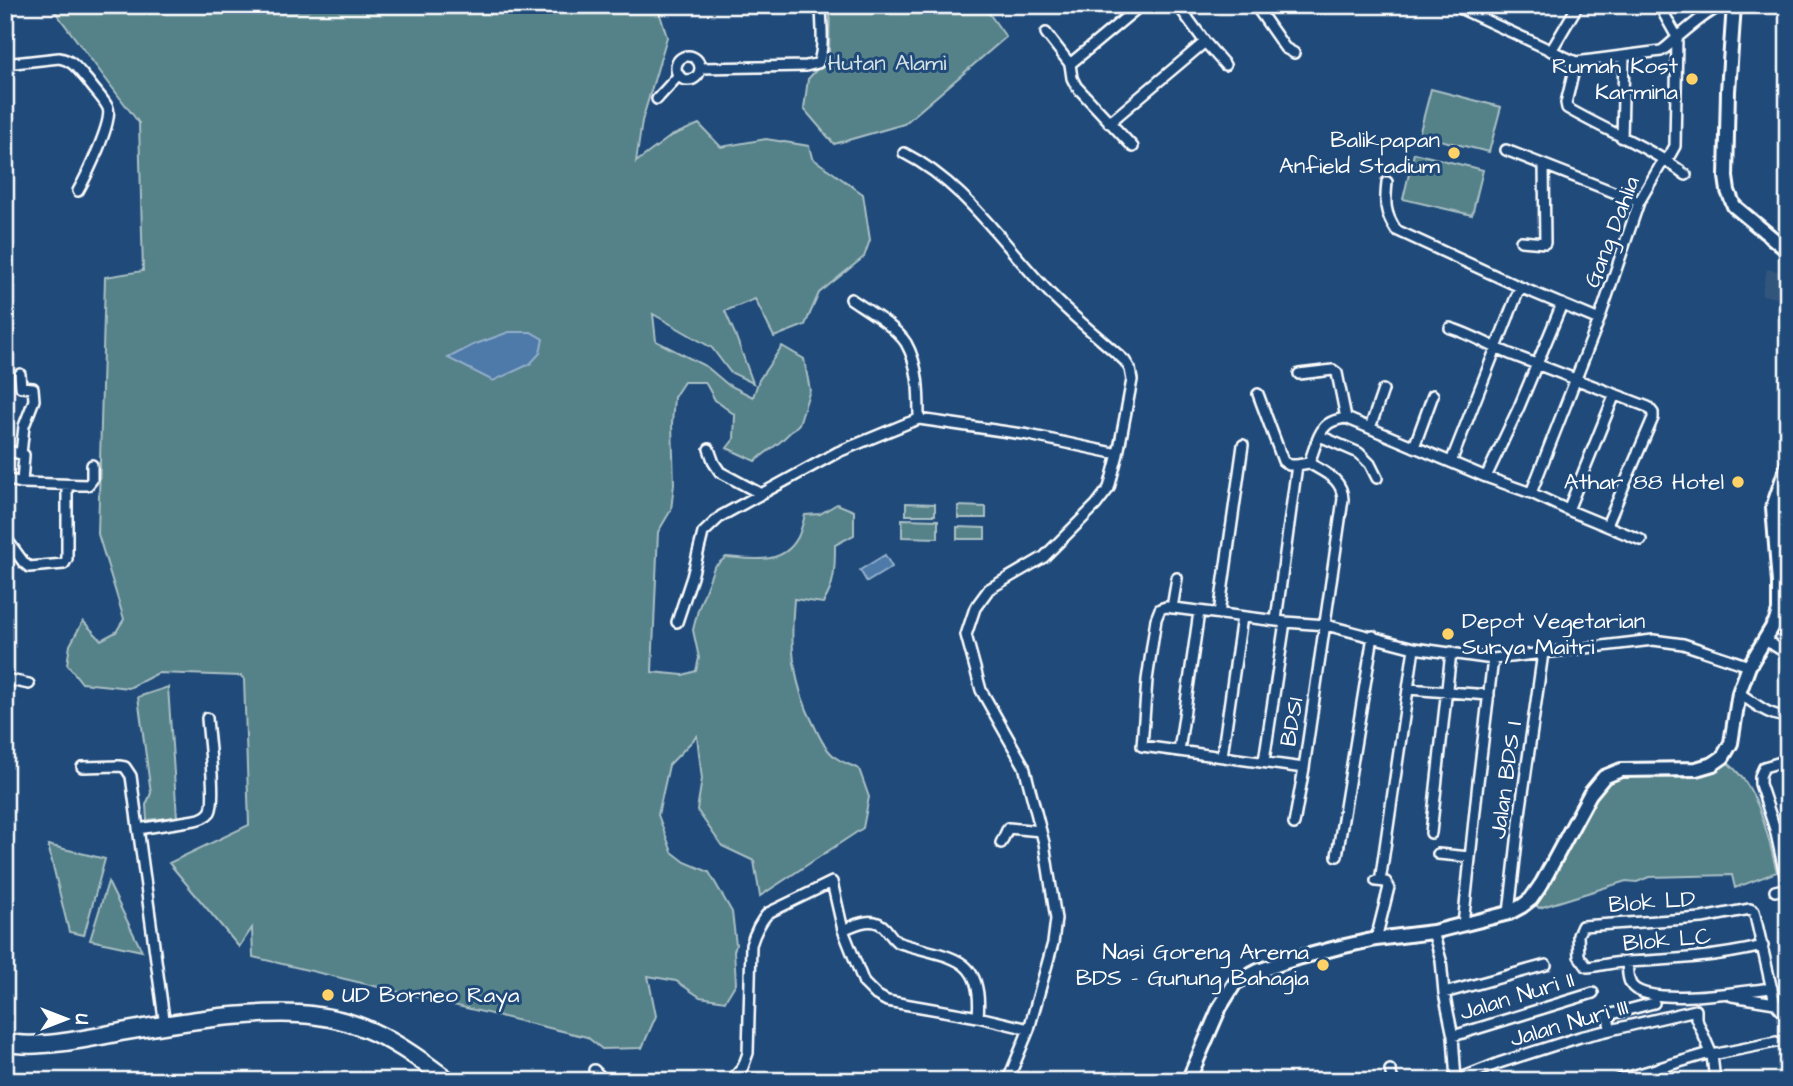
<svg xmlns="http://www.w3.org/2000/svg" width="1793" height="1086" font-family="'Architects Daughter',sans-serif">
<rect width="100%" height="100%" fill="#1f4a7a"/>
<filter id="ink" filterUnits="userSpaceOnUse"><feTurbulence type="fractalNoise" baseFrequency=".0143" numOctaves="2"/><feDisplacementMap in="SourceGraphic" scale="14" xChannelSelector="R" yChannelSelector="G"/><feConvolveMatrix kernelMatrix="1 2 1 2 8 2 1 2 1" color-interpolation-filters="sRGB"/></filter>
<g filter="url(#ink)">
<path fill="#31557b" d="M 1767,269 L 1788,273 L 1782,299 L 1761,295 Z"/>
<path fill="#548189" stroke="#aac0c4" stroke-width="2" d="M 50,5 L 657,5 L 667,37 L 642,121 L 636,162 L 671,136 L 699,124 L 721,147 L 766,139 L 809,146 L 812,158 L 863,194 L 870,240 L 864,257 L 819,293 L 805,325 L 774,337 L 755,299 L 725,311 L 735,334 L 753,383 L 730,372 L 712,348 L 653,314 L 656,341 L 707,367 L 727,384 L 753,397 L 759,380 L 782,346 L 804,359 L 810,390 L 799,424 L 780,442 L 755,461 L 727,448 L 734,439 L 735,415 L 715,400 L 705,382 L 684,382 L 674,397 L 672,424 L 674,484 L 671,510 L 658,532 L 652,672 L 683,675 L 696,671 L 699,658 L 693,630 L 698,610 L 714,567 L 726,557 C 752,559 783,566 798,537 C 801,531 803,522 805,515 L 820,514 L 837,504 L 854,511 L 854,535 L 835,545 C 835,567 835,585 823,603 L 794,599 C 790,645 792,683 814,725 C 819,736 825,749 835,757 C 841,762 851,765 859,769 L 869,797 L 863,828 L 760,896 L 754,861 L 722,846 L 697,810 L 702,779 L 697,736 L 669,765 L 658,815 L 672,852 L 685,862 L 709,872 L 732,912 L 736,945 L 734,951 L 736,983 L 725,1001 L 700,997 L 676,981 L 648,976 L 656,1016 L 642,1048 L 602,1049 L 587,1037 L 253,957 L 252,928 L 239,947 L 169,863 L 249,825 L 244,679 L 241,676 L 158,673 L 129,688 L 82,683 L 67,664 L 70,645 L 83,621 L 101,640 L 116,632 L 124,619 L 98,534 L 105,277 L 143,271 L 139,123 Z
M 830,5 L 983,5 L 1006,37 L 904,124 L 834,144 L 804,109 L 808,79 L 829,56 Z
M 1431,89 L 1501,107 L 1489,152 L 1419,135 Z
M 1414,153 L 1483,170 L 1472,215 L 1403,199 Z
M 906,503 L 935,504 L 935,515 L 906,515 Z
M 958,506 L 986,507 L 986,518 L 958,518 Z
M 902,519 L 938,520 L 938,538 L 902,537 Z
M 957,527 L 985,528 L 985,539 L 957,539 Z
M 168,687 L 177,817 L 147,820 L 146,805 L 151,793 L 138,697 Z
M 1728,763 C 1760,789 1767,834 1777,872 L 1735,888 L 1732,875 L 1649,877 L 1637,882 L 1626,881 L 1539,908 L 1535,904 L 1539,895 L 1591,803 L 1611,780 L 1622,774 L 1639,774 L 1657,778 L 1687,778 Z
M 48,845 L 105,859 L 84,935 L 69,932 Z
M 108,882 L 142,951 L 90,940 Z"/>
<path fill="#4d7aa8" stroke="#94afcb" stroke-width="2" d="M 509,332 L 531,332 L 543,339 L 540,353 L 530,364 L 493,381 L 448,358 L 473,345 Z
M 885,555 L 892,567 L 867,582 L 860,570 Z"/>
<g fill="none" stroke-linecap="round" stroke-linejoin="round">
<g stroke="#fff" stroke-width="14">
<path id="street" d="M 1255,5 L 1285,48 L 1294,53
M 1457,7 L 1576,62 L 1661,51 C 1668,47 1673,41 1679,36 C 1692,25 1707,12 1723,5
M 1046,33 L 1070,64 L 1072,78 L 1076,86 L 1133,147
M 1205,42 L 1225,65
M 1551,51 L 1578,5
M676 68a12 12 0 1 1 24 0a12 12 0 1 1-24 0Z
M 1576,62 L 1566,103 L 1567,108 C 1606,131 1650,147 1686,175
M 5,64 L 59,58 C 73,60 79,71 88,81 C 94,90 104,99 108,108 C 113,122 86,177 78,191
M 1070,64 L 1141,5
M 700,68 L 806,66 L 818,63 C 825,49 821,21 821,5
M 657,99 L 679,75
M 1109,123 L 1205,42 L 1178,5
M 1622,138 L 1624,56
M 1506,150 L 1639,202
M 904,153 C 965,184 1000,241 1046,289 C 1070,315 1099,337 1125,361 L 1130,369 L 1132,380 L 1118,454 L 1109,488 L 1096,505 L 1044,557 L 989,589 L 975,608 L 966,635 L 981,690 L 1024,766 L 1044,843 L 1056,919 L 1053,943 L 1029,1029 L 1010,1075 L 1006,1081
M 1387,182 C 1385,203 1384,212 1396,230 L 1520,287 L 1599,320
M 1521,241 L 1545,243 L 1544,165
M 851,299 C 867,310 895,326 906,343 C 919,366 919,393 919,419
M 1450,328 C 1471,334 1490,346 1510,354 C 1556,372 1602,389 1648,407 L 1653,413 L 1653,418 L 1607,525
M 20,374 L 21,387 L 33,388 L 34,400 L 24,426 L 21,454
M 1299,374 L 1333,370 L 1337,373 L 1346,418 L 1486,477 L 1531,493 L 1568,510 L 1641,540
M 1258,394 L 1283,461 L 1289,465 L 1297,465
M 1370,428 L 1383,390
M 1320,436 L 1359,453 L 1370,464 L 1377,478
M 1414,447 L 1433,395
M 709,449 L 714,463 L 720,472 L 761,494
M 5,450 L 24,455 L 22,483
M 1451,462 L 1520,287
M 1309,463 C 1314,451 1318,431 1328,424 C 1333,420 1340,419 1346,418
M 1486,477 L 1519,407 L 1562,304
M 5,479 L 22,483 L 88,485 L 92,480 L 92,465
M 1531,493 L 1599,320 L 1639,202 L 1660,166 L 1670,155 L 1675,146 L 1677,37 L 1659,5
M 1568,510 L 1615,394
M 5,537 L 24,563 L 29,567 L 64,564 L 67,559 L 67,485
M 1776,550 L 1788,553
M 1172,608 L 1177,578
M 1219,614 L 1243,445
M 1276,620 L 1297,465 L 1309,463 C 1325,473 1342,478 1343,499 L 1304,768 L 1294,824
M 677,622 L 692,577 L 703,533 L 721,516 L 838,452 L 908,423 L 919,419 L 1029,435 L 1118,454
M 1765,640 L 1788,654
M 5,679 L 29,684
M 1408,689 L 1489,695
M 1739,693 C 1753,702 1770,718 1788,716
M 1179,751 L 1199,612
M 1222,756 L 1242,617
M 1264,761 L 1285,622
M 82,767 L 119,766 L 125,767 L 131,776 L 165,1026
M 1304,768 L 1142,746 L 1147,680 L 1156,619 L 1160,609 L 1166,607 L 1285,622 L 1326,625 L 1414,648 L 1493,659 L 1653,640 L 1683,644 L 1749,666
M 138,829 L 195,820 C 201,819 206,817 210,812 C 217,801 208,735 207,718
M 1775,829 L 1788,826
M 1431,833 L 1451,652
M 1001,843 L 1008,828 L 1041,831
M 1438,854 L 1470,857
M 1337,856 L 1373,636
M 1381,875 L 1414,648
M 1788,888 L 1775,829 L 1760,784 L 1760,776 L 1764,767 L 1788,760
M 1775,891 L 1788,888
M 1509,913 L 1520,814 L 1543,653
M 1463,925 L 1478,782 L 1493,659
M 1433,932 L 1441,960 L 1444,993 L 1453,1036 L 1456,1081
M 1376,939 L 1389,887 L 1386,882 L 1376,881
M 1763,946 C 1718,957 1671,960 1625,962 C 1612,962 1600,966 1587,967 L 1579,956 L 1578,935 L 1582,926 L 1702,918 L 1750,909 L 1754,911 L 1775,1003 L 1781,1010 L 1788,1011
M 1627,962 C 1628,970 1627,981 1633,987 C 1652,1006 1745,991 1772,988
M 1444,993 L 1546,965
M 1732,996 L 1775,1003
M 978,1017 C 984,951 946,959 897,942 C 892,938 890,934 886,929 C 874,915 856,924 843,930 L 864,983 L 876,995 L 887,1001 L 978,1017 L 1029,1029
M 1610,1029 L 1608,1015 L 1654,1003
M 1453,1036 L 1593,993
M 1712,1055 L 1776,1042
M 594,1070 L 605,1081
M 1390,1070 L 1393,1081
M 1456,1080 L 1499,1063 L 1580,1037 L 1696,1010 L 1696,1018 L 1712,1055 L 1715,1081
M 731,1081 L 743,1067 L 748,1053 L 751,945 C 755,932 759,923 768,913 L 832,882 L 843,930
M 1615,1081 L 1710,1053"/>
</g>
<g stroke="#fff" stroke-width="18">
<path id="secondary" d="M 1734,5 L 1728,91 L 1726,177 L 1728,191 L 1734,206 L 1788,251
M 1188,1081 L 1220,1007 L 1235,983 L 1258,971 L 1294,959 L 1336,948 L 1376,939 L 1433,932 L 1509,913 L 1522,906 L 1531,899 L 1542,883 L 1590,794 L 1604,777 L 1621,770 L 1696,769 L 1713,764 L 1723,757 L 1731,743 L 1739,693 L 1749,666 L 1776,621 L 1779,611 L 1779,583 L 1773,507 L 1788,463"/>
</g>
<g stroke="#fff" stroke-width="21">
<path id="highway" d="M 5,1042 C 36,1050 90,1038 121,1032 C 155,1026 188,1021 221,1017 C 274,1012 324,1009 373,1032 C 401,1045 425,1063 449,1081"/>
</g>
<use href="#street" stroke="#1f4a7a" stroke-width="9"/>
<use href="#secondary" stroke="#1f4a7a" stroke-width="12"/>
<use href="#highway" stroke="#1f4a7a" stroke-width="16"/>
</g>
</g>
<g fill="#ffd166" stroke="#1f4a7a" stroke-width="2.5">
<circle cx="1692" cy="79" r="7"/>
<circle cx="1454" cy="153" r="7"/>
<circle cx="1738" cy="482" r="7"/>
<circle cx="1448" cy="634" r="7"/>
<circle cx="1323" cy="965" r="7"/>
<circle cx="328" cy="995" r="7"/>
</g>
<g text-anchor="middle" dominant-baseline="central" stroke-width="6" stroke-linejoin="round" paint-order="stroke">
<g font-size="23" fill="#d4e0e2" stroke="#1f4a7a">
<text x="887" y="63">Hutan Alami</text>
</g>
<g font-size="23" fill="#fff" stroke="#1f4a7a" text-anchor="end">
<text x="1678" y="66">Rumah Kost<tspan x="1678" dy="26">Karmina</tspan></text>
<text x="1440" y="140">Balikpapan<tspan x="1440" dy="26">Anfield Stadium</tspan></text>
<text x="1724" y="482">Athar 88 Hotel</text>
<text x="1462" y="621" text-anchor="start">Depot Vegetarian<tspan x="1462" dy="26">Surya Maitri</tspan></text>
<text x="1309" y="952">Nasi Goreng Arema<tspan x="1309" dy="26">BDS - Gunung Bahagia</tspan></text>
<text x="342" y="995" text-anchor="start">UD Borneo Raya</text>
</g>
<g font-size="23" fill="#fff" stroke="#1f4a7a">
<text transform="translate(1612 232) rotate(-69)">Gang Dahlia</text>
<text transform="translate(1292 722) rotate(-81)">BDS1</text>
<text transform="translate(1506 780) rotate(-82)">Jalan BDS I</text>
<text transform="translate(1652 902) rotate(-4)">Blok LD</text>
<text transform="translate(1667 940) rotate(-5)">Blok LC</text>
<text transform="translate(1517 996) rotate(-17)">Jalan Nuri II</text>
<text transform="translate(1569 1023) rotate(-16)">Jalan Nuri III</text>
</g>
</g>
<rect width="1793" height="1086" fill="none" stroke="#1f4a7a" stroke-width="28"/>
<rect x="14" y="14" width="1765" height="1058" fill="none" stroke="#fff" stroke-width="2.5" filter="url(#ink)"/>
<g transform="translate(66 1019) rotate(90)" stroke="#1f4a7a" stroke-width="5" paint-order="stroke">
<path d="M0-5L12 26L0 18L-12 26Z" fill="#ffffff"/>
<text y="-10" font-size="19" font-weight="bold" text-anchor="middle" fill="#ffffff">U</text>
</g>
</svg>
